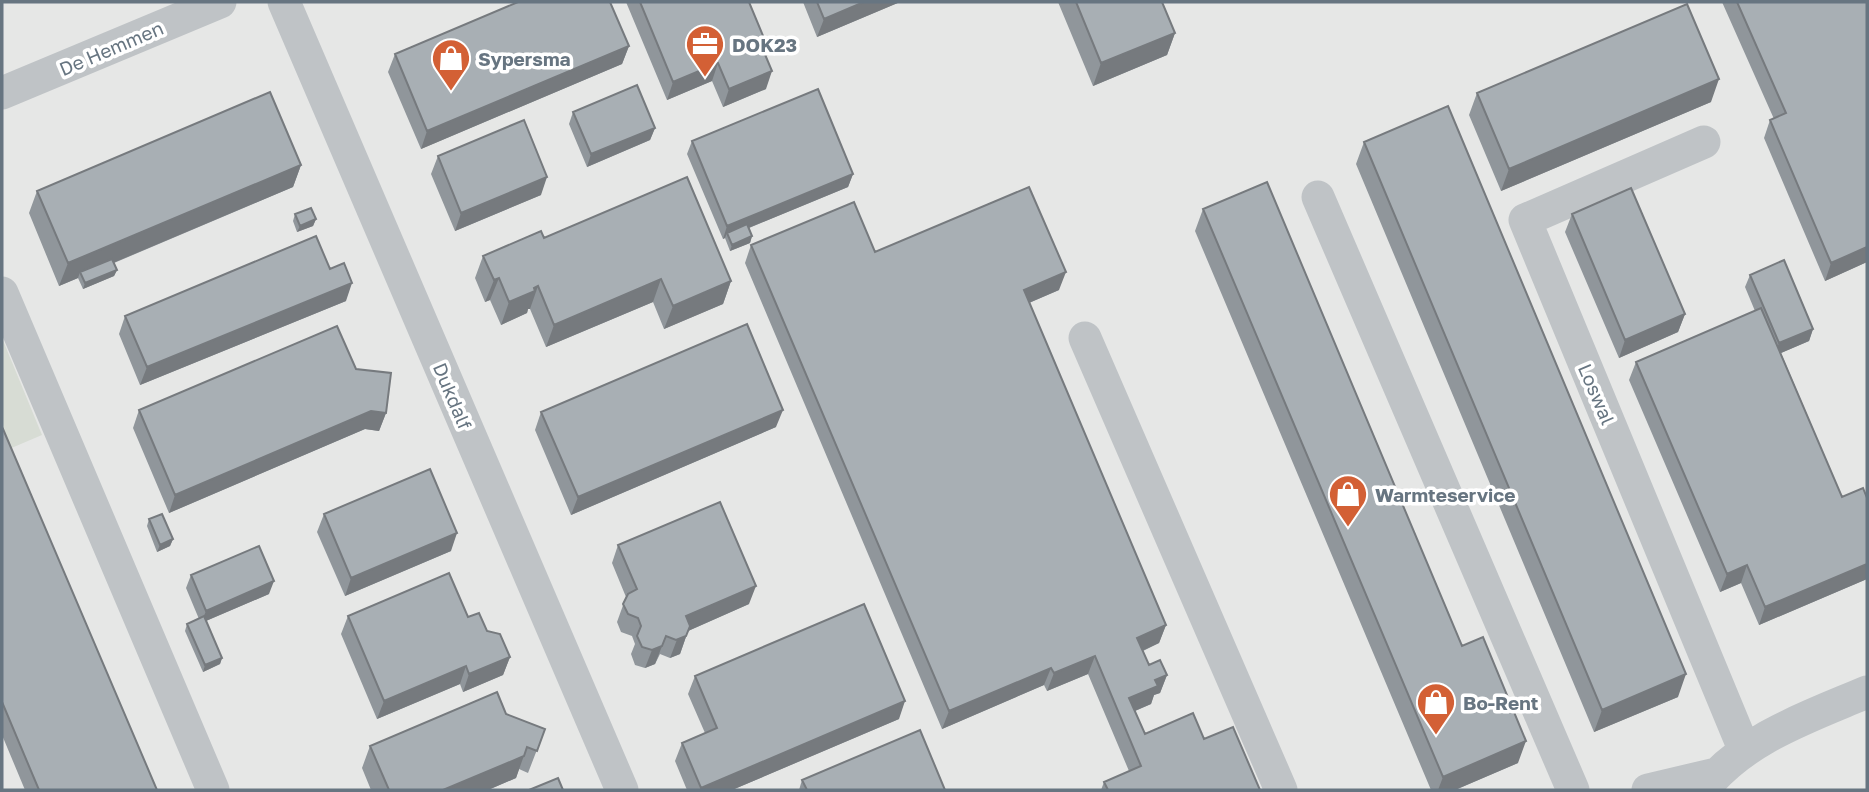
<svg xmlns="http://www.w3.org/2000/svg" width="1869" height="792" font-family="'Golos Text',sans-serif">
<rect width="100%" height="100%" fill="#f6f6f3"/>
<path fill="#e6e7e6" d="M 2,2 L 1867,2 L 1867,790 L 2,790 Z"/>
<path fill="#d7dcd4" d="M 2,338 L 42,435 L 2,452 Z"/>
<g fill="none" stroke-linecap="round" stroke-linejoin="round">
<path stroke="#bfc3c6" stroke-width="33" d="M 284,2 L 622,790
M 2,93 L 220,2
M 1704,142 L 1525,220 L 1744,749
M 1318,197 L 1573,790
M 2,293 L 213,790
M 1085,338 L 1281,790
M 1648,790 L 1716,774
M 1703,790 C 1744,738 1808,717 1867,692"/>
</g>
<path fill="#90969b" d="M 626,2 L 749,2 L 766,43 L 764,50 L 766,89 L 723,107 L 712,81 L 667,100 Z
M 803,2 L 900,2 L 817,37 Z
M 1058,2 L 1162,2 L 1175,33 L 1167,55 L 1093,86 Z
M 1722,2 L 1867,2 L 1867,262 L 1825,281 L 1764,138 L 1770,120 L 1774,119 Z
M 629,46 L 622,64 L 421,149 L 388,72 L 395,54 Z
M 1477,93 L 1711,102 L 1501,191 L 1469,115 Z
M 573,112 L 655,128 L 650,140 L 587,167 L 569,124 Z
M 692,141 L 853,174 L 848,187 L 749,228 L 752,236 L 750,243 L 730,251 L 725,238 L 723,239 L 687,154 Z
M 1364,142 L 1678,697 L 1594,732 L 1356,164 Z
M 438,156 L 541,195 L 455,231 L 431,174 Z
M 301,165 L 293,187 L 114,263 L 117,270 L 114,276 L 83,289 L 78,278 L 59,286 L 29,213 L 37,191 Z
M 1203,209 L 1462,646 L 1518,763 L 1455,790 L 1431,790 L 1195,231 Z
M 295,214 L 316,219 L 313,226 L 297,232 L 293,221 Z
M 1572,214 L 1685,314 L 1678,332 L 1619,358 L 1565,232 Z
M 544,238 L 731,281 L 723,304 L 664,329 L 653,302 L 546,347 L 530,309 L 528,309 L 527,313 L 501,325 L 490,300 L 485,302 L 475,278 L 483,256 Z
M 751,245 L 875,252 L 1059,290 L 1029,303 L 1166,625 L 1159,643 L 1143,651 L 1149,665 L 1167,675 L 1160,693 L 1154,695 L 1151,704 L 1135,711 L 1145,734 L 1204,739 L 1260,790 L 1101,790 L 1104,782 L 1129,771 L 1088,674 L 1047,691 L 1044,685 L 942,729 L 745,263 Z
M 330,269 L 346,301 L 140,385 L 119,334 L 125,316 Z
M 1750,275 L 1813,329 L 1809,341 L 1781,353 L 1842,497 L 1867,498 L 1867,579 L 1759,625 L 1741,583 L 1720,592 L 1629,380 L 1636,362 L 1755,311 L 1745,287 Z
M 356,369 L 386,413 L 379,431 L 365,429 L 169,513 L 133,428 L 139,410 Z
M 541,412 L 776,427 L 571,515 L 535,430 Z
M 2,430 L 157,790 L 25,790 L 2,735 Z
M 324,514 L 451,551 L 345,596 L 317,532 Z
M 149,519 L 173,539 L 170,546 L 157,552 L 147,526 Z
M 618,545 L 749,604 L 688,631 L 680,654 L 670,658 L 660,654 L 655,664 L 645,668 L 635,665 L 631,654 L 635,644 L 632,636 L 621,632 L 617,622 L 626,597 L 612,563 Z
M 191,575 L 269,594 L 206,621 L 222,658 L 220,664 L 203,672 L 185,631 L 187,624 L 199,619 L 186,588 Z
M 348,616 L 468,617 L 487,631 L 510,657 L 503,675 L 463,692 L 460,684 L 377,719 L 341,634 Z
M 695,676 L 899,719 L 732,790 L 687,790 L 675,761 L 682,743 L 705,733 L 688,694 Z
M 506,714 L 545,729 L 528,773 L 519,769 L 516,778 L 488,790 L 371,790 L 362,768 L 370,746 Z
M 802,780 L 945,790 L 799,790 Z"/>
<path fill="#767a7e" d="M 864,2 L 900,2 L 817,37 L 824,19 Z
M 1175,33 L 1167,55 L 1093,86 L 1101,63 Z
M 629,46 L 622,64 L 421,149 L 427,131 Z
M 718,63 L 712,81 L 667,100 L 673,82 Z
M 772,71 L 766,89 L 723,107 L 729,89 Z
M 1719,79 L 1711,102 L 1501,191 L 1509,169 Z
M 655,128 L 650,140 L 587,167 L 591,154 Z
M 301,165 L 293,187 L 82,276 L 80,272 L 78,278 L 59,286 L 68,263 Z
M 853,174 L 848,187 L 729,236 L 727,233 L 725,238 L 723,239 L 727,226 Z
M 547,177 L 541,195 L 455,231 L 461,213 Z
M 316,219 L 313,226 L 297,232 L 300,226 Z
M 752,236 L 750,243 L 730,251 L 732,245 Z
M 1867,247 L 1867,262 L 1825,281 L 1831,263 Z
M 117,270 L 114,276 L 83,289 L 85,283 Z
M 1066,272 L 1059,290 L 1017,308 L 1024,290 Z
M 499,278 L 490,300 L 485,302 L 494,280 Z
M 661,279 L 653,302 L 546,347 L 554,325 Z
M 731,281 L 723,304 L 664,329 L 673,306 Z
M 352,283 L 346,301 L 140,385 L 147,367 Z
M 538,286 L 530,309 L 528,309 L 527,313 L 501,325 L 509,302 Z
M 1685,314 L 1678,332 L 1619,358 L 1625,340 Z
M 1813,329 L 1809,341 L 1774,356 L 1779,343 Z
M 783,410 L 776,427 L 571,515 L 578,497 Z
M 371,411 L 386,413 L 379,431 L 365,429 L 169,513 L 175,495 Z
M 457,533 L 451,551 L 345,596 L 351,578 Z
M 173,539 L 170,546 L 157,552 L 160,545 Z
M 1867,564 L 1867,579 L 1759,625 L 1765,607 Z
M 1747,565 L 1741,583 L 1720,592 L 1727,574 Z
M 274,581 L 269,594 L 201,623 L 206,611 Z
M 756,586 L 749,604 L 688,631 L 680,654 L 670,658 L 686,616 Z
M 1166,625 L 1159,643 L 1131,656 L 1137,638 Z
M 666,636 L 655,664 L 645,668 L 652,650 Z
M 1095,656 L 1088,674 L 1047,691 L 1054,673 Z
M 510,657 L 503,675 L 463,692 L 469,674 Z
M 222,658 L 220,664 L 203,672 L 205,665 Z
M 466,666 L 460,684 L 377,719 L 384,701 Z
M 1051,668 L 1044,685 L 942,729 L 949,711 Z
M 1686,674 L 1678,697 L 1594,732 L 1602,710 Z
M 1167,675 L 1160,693 L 1154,695 L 1151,704 L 1123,716 L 1129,698 L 1155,680 Z
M 905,701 L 899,719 L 732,790 L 700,790 L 701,788 Z
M 1526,741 L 1518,763 L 1455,790 L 1438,790 L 1443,777 Z
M 527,747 L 516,778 L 488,790 L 443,790 Z"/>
<path fill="#a8afb4" stroke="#767a7e" stroke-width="2" d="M 518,2 L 610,2 L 629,46 L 427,131 L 395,54 Z
M 640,2 L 749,2 L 766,43 L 761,45 L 772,71 L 729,89 L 718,63 L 673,82 Z
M 817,2 L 864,2 L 824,19 Z
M 1076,2 L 1162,2 L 1175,33 L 1101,63 Z
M 1737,2 L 1867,2 L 1867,247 L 1831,263 L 1770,120 L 1786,113 Z
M 1687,4 L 1719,79 L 1509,169 L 1477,93 Z
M 637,85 L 655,128 L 591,154 L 573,112 Z
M 818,89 L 853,174 L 727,226 L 692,141 Z
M 270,92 L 301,165 L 68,263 L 37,191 Z
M 1448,106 L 1686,674 L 1602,710 L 1364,142 Z
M 524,120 L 547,177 L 461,213 L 438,156 Z
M 687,177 L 731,281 L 673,306 L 661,279 L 554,325 L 538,286 L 534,288 L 535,291 L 509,302 L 499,278 L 494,280 L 483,256 L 541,231 L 544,238 Z
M 1267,182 L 1462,646 L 1483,637 L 1526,741 L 1443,777 L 1203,209 Z
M 1029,187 L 1066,272 L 1024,290 L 1166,625 L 1137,638 L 1149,665 L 1160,660 L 1167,675 L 1155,680 L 1158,686 L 1129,698 L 1145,734 L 1193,713 L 1204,739 L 1233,727 L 1260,790 L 1108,790 L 1104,782 L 1141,766 L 1095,656 L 1054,673 L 1051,668 L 949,711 L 751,245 L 854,202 L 875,252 Z
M 1631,188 L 1685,314 L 1625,340 L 1572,214 Z
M 311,208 L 316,219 L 300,226 L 295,214 Z
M 747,224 L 752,236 L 732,245 L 727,233 Z
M 316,236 L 330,269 L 344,263 L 352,283 L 147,367 L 125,316 Z
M 112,259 L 117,270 L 85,283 L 80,272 Z
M 1784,260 L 1813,329 L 1779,343 L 1750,275 Z
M 1761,308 L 1842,497 L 1863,488 L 1867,498 L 1867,564 L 1765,607 L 1747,565 L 1727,574 L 1636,362 Z
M 747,324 L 783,410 L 578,497 L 541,412 Z
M 337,326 L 356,369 L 391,373 L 386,413 L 371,411 L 175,495 L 139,410 Z
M 3,429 L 157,790 L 39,790 L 2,702 L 2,430 Z
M 430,469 L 457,533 L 351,578 L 324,514 Z
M 720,502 L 756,586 L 686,616 L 690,626 L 686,636 L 676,640 L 666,636 L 662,646 L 652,650 L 642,647 L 637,636 L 641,626 L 638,618 L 628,614 L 623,604 L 628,594 L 637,589 L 618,545 Z
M 162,514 L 173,539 L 160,545 L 149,519 Z
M 259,546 L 274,581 L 206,611 L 191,575 Z
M 449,573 L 468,617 L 479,613 L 487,631 L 500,634 L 510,657 L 469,674 L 466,666 L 384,701 L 348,616 Z
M 864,604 L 905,701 L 701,788 L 682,743 L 717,728 L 695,676 Z
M 204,616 L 222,658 L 205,665 L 187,624 Z
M 497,692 L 506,714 L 545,729 L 537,751 L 527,747 L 524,756 L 443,790 L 389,790 L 370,746 Z
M 920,730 L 945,790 L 807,790 L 802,780 Z
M 558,778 L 563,790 L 529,790 Z"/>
<defs>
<g id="office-pin" transform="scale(2.0125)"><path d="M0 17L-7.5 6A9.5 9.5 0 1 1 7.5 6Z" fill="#d36035" stroke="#fff"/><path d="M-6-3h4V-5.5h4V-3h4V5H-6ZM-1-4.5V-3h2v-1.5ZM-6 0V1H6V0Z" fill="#fff"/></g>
<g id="shop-pin" transform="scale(2.0125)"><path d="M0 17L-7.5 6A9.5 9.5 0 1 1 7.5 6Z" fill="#d36035" stroke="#fff"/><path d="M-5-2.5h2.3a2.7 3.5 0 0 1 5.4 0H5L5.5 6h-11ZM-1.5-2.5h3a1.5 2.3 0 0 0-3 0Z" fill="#fff"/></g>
</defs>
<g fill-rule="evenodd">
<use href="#office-pin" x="705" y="44"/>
<use href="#shop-pin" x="451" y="58"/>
<use href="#shop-pin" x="1348" y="494"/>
<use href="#shop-pin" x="1436" y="702"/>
</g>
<g text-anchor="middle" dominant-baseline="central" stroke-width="7" stroke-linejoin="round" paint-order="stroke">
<g font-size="19" font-weight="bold" fill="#677581" stroke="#fff" text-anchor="start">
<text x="732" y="44">DOK23</text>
<text x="478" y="58">Sypersma</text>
<text x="1375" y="494">Warmteservice</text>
<text x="1463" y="702">Bo-Rent</text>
</g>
<g font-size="19" fill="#677581" stroke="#fff">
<text transform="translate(111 48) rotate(-23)">De Hemmen</text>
<text transform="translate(1597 394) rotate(67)">Loswal</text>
<text transform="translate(453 396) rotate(67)">Dukdalf</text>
</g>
</g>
<rect width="1869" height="792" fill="none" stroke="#677581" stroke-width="7"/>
</svg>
